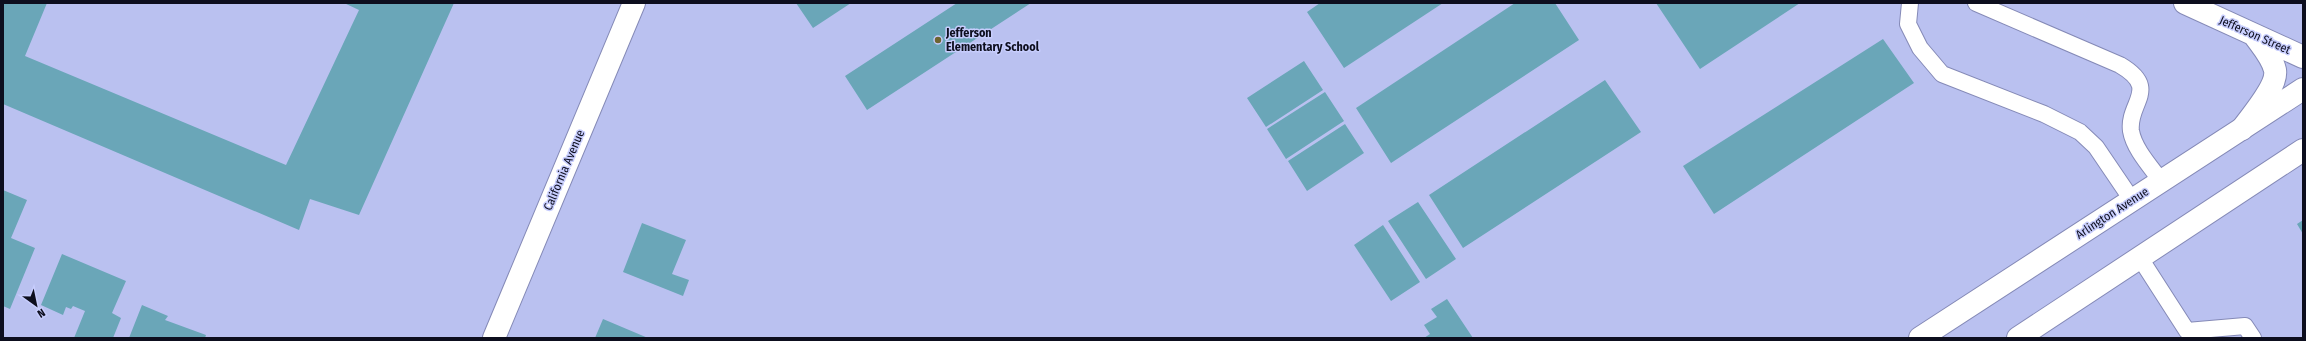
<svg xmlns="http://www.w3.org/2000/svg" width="2306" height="341" font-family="'Fira Sans Condensed',sans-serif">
<rect width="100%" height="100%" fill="#bac1f0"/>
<path fill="#6aa6b8" d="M 3,3 L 47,3 L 25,56 L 286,165 L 359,10 L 344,3 L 454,3 L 359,215 L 310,199 L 299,230 L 3,104 Z
M 796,3 L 851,3 L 813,28 Z
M 957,3 L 1031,3 L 867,110 L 845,76 Z
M 1320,3 L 1443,3 L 1344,68 L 1307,12 Z
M 1515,3 L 1555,3 L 1579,40 L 1391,163 L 1356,108 Z
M 1656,3 L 1800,3 L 1700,69 Z
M 1883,39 L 1914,83 L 1714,214 L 1683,166 Z
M 1304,61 L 1323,90 L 1266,127 L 1247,98 Z
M 1605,80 L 1641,132 L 1463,248 L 1429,195 Z
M 1325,92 L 1344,121 L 1286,159 L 1267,129 Z
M 1345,124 L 1364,153 L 1307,191 L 1288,161 Z
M 3,190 L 27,200 L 11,238 L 35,248 L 10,309 L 3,306 Z
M 1418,202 L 1456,259 L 1426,279 L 1388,221 Z
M 2303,220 L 2303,234 L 2297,224 Z
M 642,223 L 686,240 L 672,274 L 689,280 L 683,296 L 623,272 Z
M 1383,225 L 1420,282 L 1391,301 L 1354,245 Z
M 62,254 L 126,281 L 112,313 L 121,318 L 113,338 L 74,338 L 85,311 L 73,306 L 71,309 L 66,307 L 63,315 L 41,305 Z
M 1447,299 L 1473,338 L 1424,338 L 1430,334 L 1424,325 L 1437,317 L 1431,309 Z
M 142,305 L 168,316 L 165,320 L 206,335 L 205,338 L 129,338 Z
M 603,319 L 648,338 L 595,338 Z"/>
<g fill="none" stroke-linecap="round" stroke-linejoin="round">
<g stroke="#858ab7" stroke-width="18">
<path id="lane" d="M 1910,3 L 1908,24 L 1920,48 L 1942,74 L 2044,114 L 2080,132 L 2096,147 L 2132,200
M 1976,3 L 2120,65 C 2161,89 2127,103 2131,131 C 2134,149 2151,167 2161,181
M 2140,258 L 2187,331
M 2187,331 L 2245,326 L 2253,338"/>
</g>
<g stroke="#858ab7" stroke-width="24">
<path id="secondary" d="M 2185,3 L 2303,57
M 2242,129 C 2252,115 2278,86 2275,70 C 2272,57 2261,45 2254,35
M 494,338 L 634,3"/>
</g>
<g stroke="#858ab7" stroke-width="24">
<path id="primary" d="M 1920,338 L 2303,89
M 2018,338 L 2303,150"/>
</g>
<use href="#lane" stroke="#fff" stroke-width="16"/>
<use href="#secondary" stroke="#fff" stroke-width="22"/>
<use href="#primary" stroke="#fff" stroke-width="22"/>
</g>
<circle fill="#6e6431" stroke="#c7cdfd" stroke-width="1.5" cx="938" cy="40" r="4"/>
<g text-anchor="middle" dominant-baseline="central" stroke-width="3" stroke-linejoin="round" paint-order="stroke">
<g font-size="12" font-weight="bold" fill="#0d0e1e" stroke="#c7cdfd" text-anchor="start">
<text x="946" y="33">Jefferson<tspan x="946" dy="14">Elementary School</tspan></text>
</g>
<g font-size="12" fill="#0d0e1e" stroke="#c7cdfd">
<text transform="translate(2255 35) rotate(24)">Jefferson Street</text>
<text transform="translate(564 170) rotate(-67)">California Avenue</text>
<text transform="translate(2112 213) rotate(-33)">Arlington Avenue</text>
</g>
</g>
<rect width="2306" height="341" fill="none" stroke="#0d0e1e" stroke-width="8"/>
<g transform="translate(36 305) rotate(147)" stroke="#c7cdfd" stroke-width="3" paint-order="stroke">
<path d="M0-3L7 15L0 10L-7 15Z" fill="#0d0e1e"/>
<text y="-6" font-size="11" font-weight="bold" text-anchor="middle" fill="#0d0e1e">N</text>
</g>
</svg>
